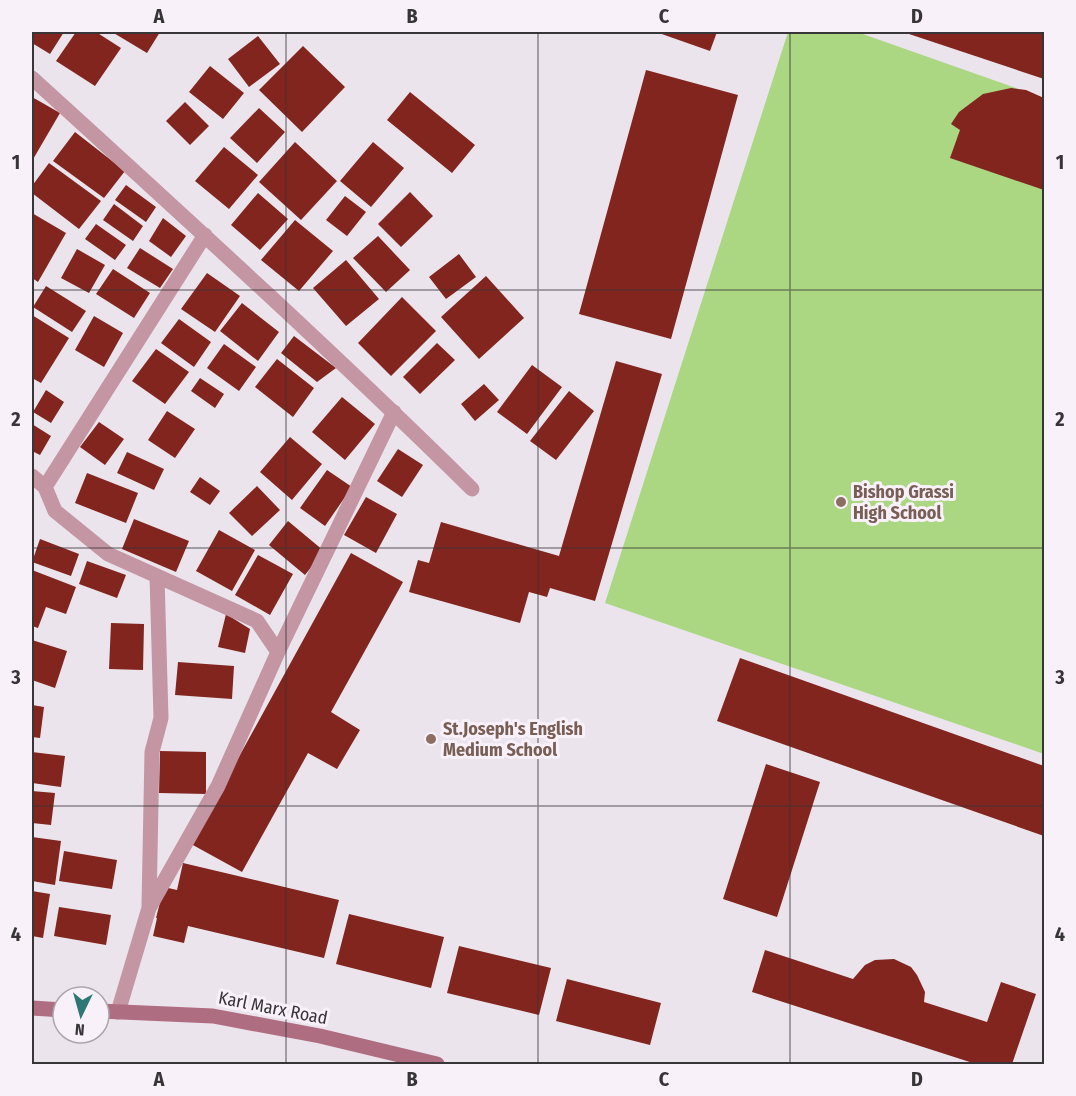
<svg xmlns="http://www.w3.org/2000/svg" width="1076" height="1096" font-family="'Fira Sans Condensed',sans-serif">
<rect width="100%" height="100%" fill="#ebe4ed"/>
<path fill="#abd682" d="M 788,32 L 857,32 L 1044,98 L 1044,754 L 605,603 Z"/>
<path fill="#82251e" d="M 32,32 L 64,32 L 50,54 L 32,43 Z
M 76,32 L 96,32 L 121,48 L 95,86 L 56,61 Z
M 112,32 L 160,32 L 147,53 Z
M 656,32 L 717,32 L 710,51 Z
M 903,32 L 1044,32 L 1044,79 Z
M 258,36 L 280,64 L 249,87 L 228,59 Z
M 303,46 L 345,87 L 302,132 L 259,90 Z
M 210,66 L 244,93 L 223,119 L 189,92 Z
M 646,70 L 738,95 L 671,339 L 579,314 Z
M 1011,88 L 1026,90 L 1044,98 L 1044,190 L 950,158 L 960,130 L 951,124 L 959,112 L 983,94 Z
M 410,92 L 475,145 L 452,173 L 387,120 Z
M 32,97 L 60,113 L 32,161 Z
M 185,102 L 209,126 L 190,145 L 166,121 Z
M 259,108 L 285,132 L 257,163 L 230,138 Z
M 75,132 L 125,171 L 104,198 L 53,161 Z
M 295,142 L 337,181 L 301,220 L 259,182 Z
M 373,142 L 404,168 L 371,207 L 340,181 Z
M 224,147 L 258,175 L 229,209 L 195,181 Z
M 49,163 L 101,201 L 79,229 L 32,193 L 32,186 Z
M 126,185 L 156,207 L 146,222 L 115,200 Z
M 410,192 L 433,216 L 401,247 L 378,224 Z
M 258,193 L 288,219 L 260,250 L 231,225 Z
M 345,196 L 366,212 L 347,236 L 326,220 Z
M 114,204 L 143,226 L 133,241 L 103,220 Z
M 32,213 L 66,233 L 38,282 L 32,278 Z
M 163,218 L 186,236 L 171,257 L 149,241 Z
M 295,220 L 333,251 L 299,291 L 261,260 Z
M 96,224 L 126,245 L 115,260 L 85,239 Z
M 378,236 L 410,270 L 386,292 L 353,258 Z
M 140,248 L 173,269 L 160,288 L 127,268 Z
M 77,249 L 105,265 L 89,293 L 61,278 Z
M 459,254 L 476,277 L 446,299 L 429,277 Z
M 346,260 L 379,299 L 346,326 L 313,288 Z
M 113,269 L 150,293 L 134,318 L 96,294 Z
M 207,273 L 240,296 L 215,332 L 181,309 Z
M 486,276 L 524,318 L 479,359 L 441,317 Z
M 46,286 L 86,311 L 72,332 L 33,307 Z
M 402,297 L 436,331 L 391,376 L 358,343 Z
M 242,303 L 279,332 L 258,361 L 220,331 Z
M 32,315 L 69,338 L 41,383 L 32,378 Z
M 94,316 L 123,333 L 104,367 L 75,350 Z
M 179,319 L 211,342 L 194,367 L 161,343 Z
M 294,336 L 336,368 L 317,382 L 281,353 Z
M 437,343 L 455,360 L 420,394 L 403,377 Z
M 224,344 L 256,367 L 239,391 L 207,368 Z
M 156,349 L 189,372 L 165,404 L 132,381 Z
M 277,359 L 314,388 L 293,417 L 255,387 Z
M 616,361 L 662,374 L 595,601 L 550,588 L 547,597 L 529,592 L 520,623 L 409,592 L 418,560 L 429,563 L 441,522 L 559,556 Z
M 532,365 L 562,387 L 527,434 L 497,412 Z
M 200,378 L 224,394 L 215,408 L 191,391 Z
M 484,384 L 499,400 L 475,421 L 461,404 Z
M 46,390 L 64,402 L 51,423 L 33,412 Z
M 569,391 L 594,411 L 556,460 L 530,441 Z
M 342,397 L 375,424 L 345,460 L 312,432 Z
M 167,411 L 195,429 L 175,458 L 148,440 Z
M 99,422 L 124,439 L 105,465 L 80,447 Z
M 32,424 L 51,436 L 40,455 L 32,451 Z
M 290,437 L 322,464 L 292,500 L 260,472 Z
M 398,449 L 423,465 L 402,497 L 377,481 Z
M 127,452 L 164,469 L 154,490 L 117,473 Z
M 327,470 L 352,487 L 325,526 L 300,508 Z
M 87,473 L 138,493 L 126,523 L 75,503 Z
M 200,477 L 220,491 L 210,505 L 190,492 Z
M 257,486 L 280,510 L 252,536 L 229,513 Z
M 366,497 L 397,514 L 376,553 L 344,535 Z
M 134,519 L 189,541 L 176,572 L 122,549 Z
M 288,521 L 324,551 L 305,575 L 269,545 Z
M 219,530 L 255,550 L 232,591 L 196,571 Z
M 40,539 L 79,554 L 71,576 L 32,562 Z
M 351,553 L 403,582 L 331,712 L 360,730 L 337,769 L 308,753 L 242,872 L 191,844 Z
M 258,555 L 293,574 L 270,615 L 235,595 Z
M 87,561 L 126,575 L 117,598 L 79,584 Z
M 32,570 L 76,587 L 66,614 L 46,607 L 38,628 L 32,626 Z
M 226,614 L 250,629 L 245,653 L 218,647 Z
M 111,623 L 144,624 L 143,670 L 109,669 Z
M 32,640 L 67,651 L 55,688 L 32,680 Z
M 740,658 L 1044,766 L 1044,836 L 717,721 Z
M 178,662 L 234,666 L 232,699 L 175,695 Z
M 32,705 L 44,707 L 40,738 L 32,737 Z
M 160,751 L 206,752 L 206,794 L 159,793 Z
M 32,752 L 65,756 L 61,787 L 32,783 Z
M 766,764 L 820,782 L 777,917 L 723,899 Z
M 32,791 L 55,793 L 51,825 L 32,823 Z
M 32,837 L 61,841 L 55,885 L 32,881 Z
M 64,851 L 117,860 L 112,889 L 59,881 Z
M 183,863 L 339,900 L 324,958 L 188,926 L 184,943 L 153,936 L 157,918 L 156,918 L 164,887 L 177,890 Z
M 32,891 L 50,894 L 43,938 L 32,936 Z
M 59,907 L 111,915 L 106,945 L 54,936 Z
M 349,914 L 444,937 L 431,988 L 336,964 Z
M 459,946 L 551,968 L 539,1015 L 447,993 Z
M 765,950 L 853,979 L 865,965 L 875,960 L 894,959 L 911,967 L 917,975 L 925,992 L 924,1002 L 987,1022 L 1001,982 L 1036,994 L 1012,1064 L 976,1064 L 752,992 Z
M 567,979 L 661,1003 L 650,1045 L 556,1021 Z"/>
<g fill="none" stroke-linecap="round" stroke-linejoin="round">
<path stroke="#c495a2" stroke-width="15" d="M 32,78 C 180,213 329,348 472,489
M 32,476 L 45,487 L 55,511 L 108,554 L 257,621 L 278,652 L 394,412
M 45,487 L 205,235
M 149,906 L 152,752 L 161,718 L 157,576
M 118,1012 L 149,908 L 218,786 L 278,652"/>
<path stroke="#af6d81" stroke-width="15" d="M 32,1008 L 63,1010
M 99,1011 L 213,1016 L 320,1036 L 437,1064"/>
</g>
<path fill="none" stroke="#383538" stroke-width="1.5" stroke-opacity="0.55" d="M 286,32 L 286,1064M 538,32 L 538,1064M 790,32 L 790,1064M 32,290 L 1044,290M 32,548 L 1044,548M 32,806 L 1044,806"/>
<g fill="#8d6e63" stroke="#f9f1fa" stroke-width="2">
<circle cx="841" cy="502" r="6"/>
<circle cx="431" cy="739" r="6"/>
</g>
<g text-anchor="middle" dominant-baseline="central" stroke-width="6" stroke-linejoin="round" paint-order="stroke">
<g font-size="18" font-weight="bold" fill="#785e54" stroke="#f9f1fa" text-anchor="start">
<text x="853" y="492">Bishop Grassi<tspan x="853" dy="21">High School</tspan></text>
<text x="443" y="729">St.Joseph's English<tspan x="443" dy="21">Medium School</tspan></text>
</g>
<g font-size="18" fill="#383538" stroke="#f9f1fa">
<text transform="translate(273 1008) rotate(11)">Karl Marx Road</text>
</g>
</g>
<rect width="1076" height="1096" fill="none" stroke="#f9f1fa" stroke-width="66"/>
<g transform="translate(81 1015) rotate(185)"><circle r="28" fill="#f9f1fa" stroke="#aca6ac" stroke-width="1.5"/>
<path d="M0-4.5L10 22L0 15L-10 22Z" fill="#2d7774"/>
<text y="-9" font-size="16" font-weight="bold" text-anchor="middle" fill="#383538">N</text>
</g>
<rect x="33" y="33" width="1010" height="1030" fill="none" stroke="#383538" stroke-width="2"/>
<g font-size="20" text-anchor="middle" font-weight="bold" fill="#383538">
<text x="159" y="23">A</text>
<text x="412" y="23">B</text>
<text x="664" y="23">C</text>
<text x="917" y="23">D</text>
<text x="16" y="169">1</text>
<text x="1060" y="169">1</text>
<text x="16" y="426">2</text>
<text x="1060" y="426">2</text>
<text x="16" y="684">3</text>
<text x="1060" y="684">3</text>
<text x="16" y="941">4</text>
<text x="1060" y="941">4</text>
<text x="159" y="1086">A</text>
<text x="412" y="1086">B</text>
<text x="664" y="1086">C</text>
<text x="917" y="1086">D</text>
</g>
</svg>
